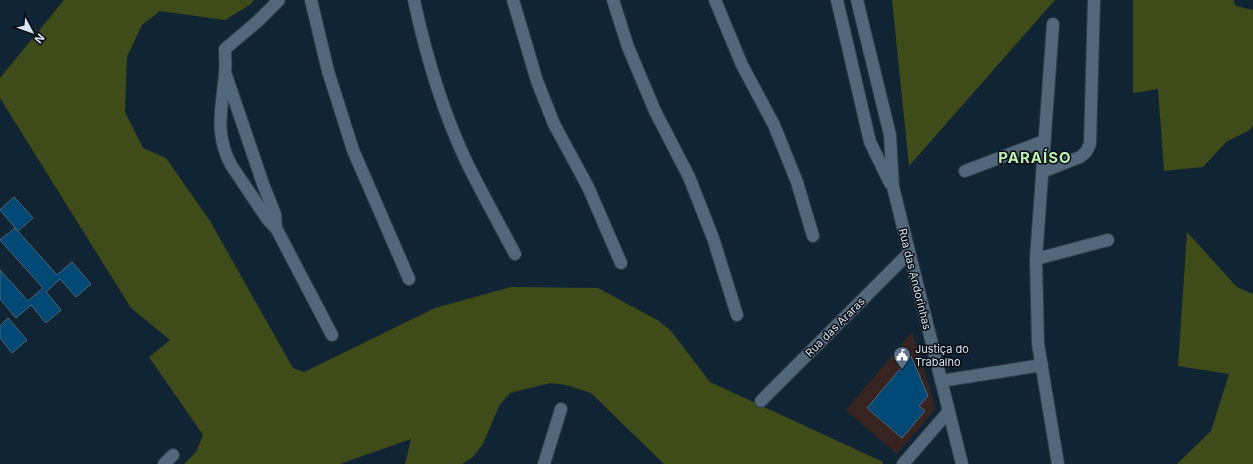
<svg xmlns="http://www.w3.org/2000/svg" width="1253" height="464" font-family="Inter,sans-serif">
<rect width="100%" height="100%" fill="#112434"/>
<path fill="#372421" d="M 912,332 L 936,408 L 897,454 L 846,410 Z"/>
<path fill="#3f4b18" d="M 64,0 L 254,0 L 251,4 L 225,20 L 160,11 L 142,25 L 127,57 L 125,112 L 143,148 L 166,158 L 210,221 L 293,368 L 304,372 L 435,308 L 511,287 L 598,288 L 659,321 L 671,331 L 710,382 L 883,462 L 882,464 L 664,464 L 591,393 L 566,385 L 550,383 L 510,393 L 499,406 L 483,444 L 473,457 L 462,464 L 405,464 L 411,439 L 340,464 L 184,464 L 196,452 L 203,435 L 149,357 L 170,340 L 131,308 L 0,98 L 0,78 Z
M 892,0 L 1055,0 L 909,166 Z
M 1133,0 L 1233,0 L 1236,6 L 1253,10 L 1253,125 L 1250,130 L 1226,142 L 1203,167 L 1164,171 L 1158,89 L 1133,93 Z
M 1187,232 L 1237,287 L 1253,294 L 1253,464 L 1177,464 L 1211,431 L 1229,374 L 1178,366 Z"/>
<path fill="#004876" stroke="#516679" d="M 14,197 L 33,218 L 18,231 L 0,210 Z
M 15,228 L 57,275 L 72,262 L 91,284 L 76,297 L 60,279 L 46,292 L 61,310 L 46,323 L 31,305 L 16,318 L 0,299 L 0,270 L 28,301 L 43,288 L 0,240 Z
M 8,318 L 27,340 L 12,353 L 0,338 L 0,326 Z
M 911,356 L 928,396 L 919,406 L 925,411 L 902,438 L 867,408 Z"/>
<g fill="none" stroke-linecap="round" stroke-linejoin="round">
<g stroke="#303d4a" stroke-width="14">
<path id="minor" d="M 279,0 L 258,21 L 225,49 C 225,57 226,66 225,74 C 222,108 214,133 231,165 L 268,220 L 276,228 L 332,335
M 311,0 L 328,71 L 353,150 L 409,279
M 414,0 C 426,56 443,113 468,165 C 483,195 499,224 515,254
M 513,0 L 537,81 L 554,124 L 588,187 L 621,263
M 613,0 L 628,47 L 655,111 L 689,177 L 713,238 L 737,315
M 715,0 L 742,65 L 774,125 L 797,182 L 813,236
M 837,0 L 870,142 L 890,183
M 857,0 L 890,135 L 893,187 L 962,464
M 1053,24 L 1036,259 L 1038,344 L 1058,464
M 226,75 L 263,184 L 275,214 L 276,228
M 965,171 L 1044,141
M 1042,172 L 1080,157 L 1086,152 L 1090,144 L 1094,0
M 1036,259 L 1108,240
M 941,381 L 1042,365
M 761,401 L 909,253
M 164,464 L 173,455
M 544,464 L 561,409
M 903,464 L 949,411"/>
</g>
<use href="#minor" stroke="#52677a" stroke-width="12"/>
</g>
<defs>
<g id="civic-pin" transform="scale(0.9)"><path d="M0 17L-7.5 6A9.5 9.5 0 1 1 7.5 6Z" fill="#5c6f8a" stroke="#050c14"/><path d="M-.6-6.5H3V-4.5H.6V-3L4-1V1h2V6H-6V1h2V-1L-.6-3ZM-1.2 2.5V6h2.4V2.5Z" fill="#fff"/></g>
</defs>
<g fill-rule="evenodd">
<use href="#civic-pin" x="902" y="355"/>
</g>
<g text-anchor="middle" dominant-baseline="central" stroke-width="3" stroke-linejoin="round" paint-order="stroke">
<g font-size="11" fill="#d9e5f1" stroke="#050c14">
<text transform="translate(915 279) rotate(76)">Rua das Andorinhas</text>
<text transform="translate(835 327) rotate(-45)">Rua das Araras</text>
</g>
<g font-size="11" fill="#d9e5f1" stroke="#050c14" text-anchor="start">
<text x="915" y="349">Justiça do<tspan x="915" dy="13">Trabalho</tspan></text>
</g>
<g font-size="15" font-weight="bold" letter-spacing="1" fill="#baf0b1" stroke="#050c14">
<text x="1035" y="157">PARAÍSO</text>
</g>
</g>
<g transform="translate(32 32) rotate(131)" stroke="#050c14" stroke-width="3" paint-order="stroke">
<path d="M0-3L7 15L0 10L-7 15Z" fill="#d9e5f1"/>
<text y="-6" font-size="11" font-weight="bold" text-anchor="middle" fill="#d9e5f1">N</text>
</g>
</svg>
